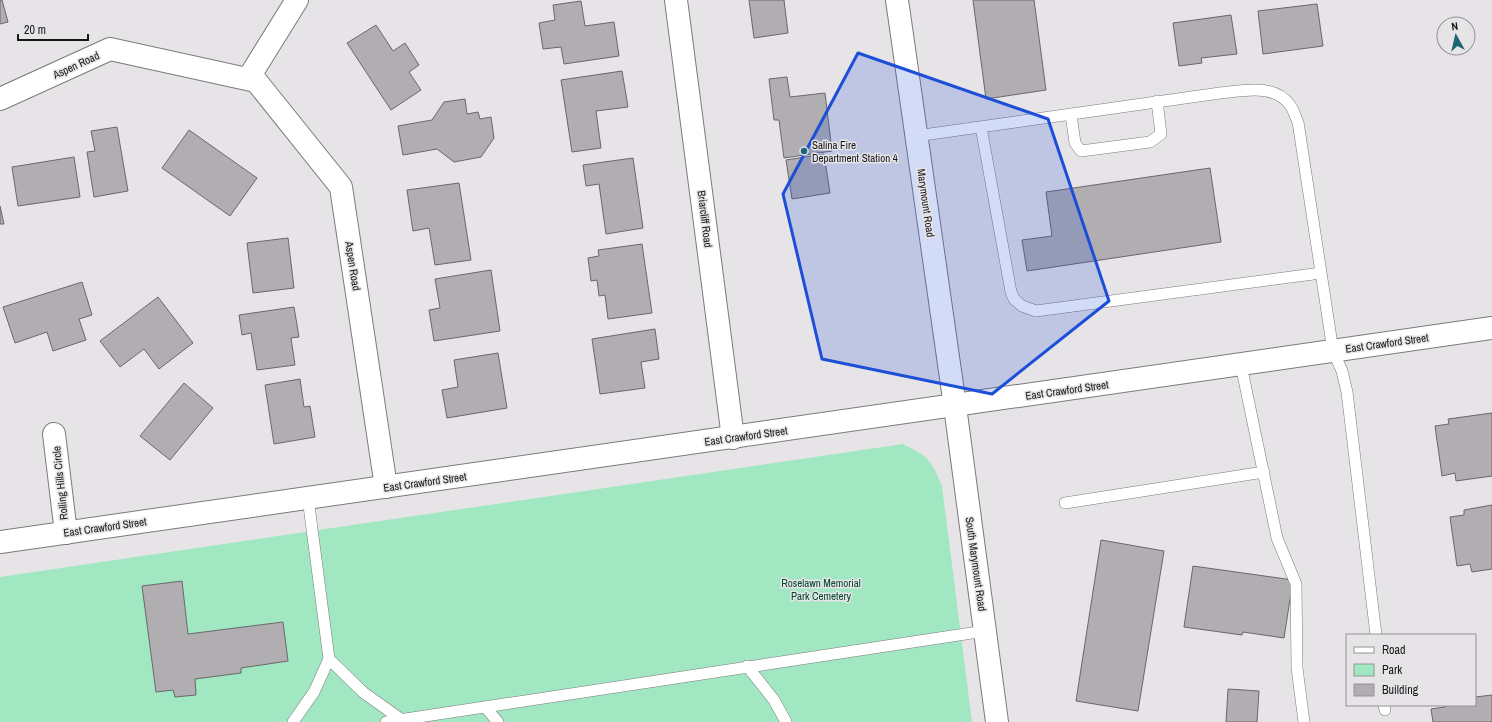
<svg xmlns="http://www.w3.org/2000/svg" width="1492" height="722" font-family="'Archivo Narrow',sans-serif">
<rect width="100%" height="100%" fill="#e7e4e8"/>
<path fill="#a1e7c2" d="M 903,444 C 929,457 931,460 942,486 L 972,722 L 0,722 L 0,577 Z"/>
<path fill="#b1aeb2" stroke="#6a676b" d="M 0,0 L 2,0 L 8,22 L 0,24 Z
M 749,0 L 784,0 L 788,33 L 754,38 Z
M 973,0 L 1034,0 L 1046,90 L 986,99 Z
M 581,1 L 585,26 L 614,22 L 619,56 L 564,64 L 561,47 L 543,49 L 539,23 L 555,20 L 553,5 Z
M 1317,4 L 1323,46 L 1263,54 L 1258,11 Z
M 1231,15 L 1237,54 L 1201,58 L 1202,63 L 1179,66 L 1173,23 Z
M 376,25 L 393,51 L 405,43 L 419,65 L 409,72 L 421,90 L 391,110 L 347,43 Z
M 622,71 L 628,107 L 596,111 L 601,148 L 572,152 L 561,80 Z
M 787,77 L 790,97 L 825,93 L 832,151 L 784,158 L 779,120 L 774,120 L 769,79 Z
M 465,99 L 467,114 L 478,112 L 480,119 L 491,117 L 494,138 L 481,157 L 454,162 L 437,149 L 403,155 L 398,126 L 432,120 L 444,102 Z
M 117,127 L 128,191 L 94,197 L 87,152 L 95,151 L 91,131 Z
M 189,130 L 257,178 L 230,216 L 162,168 Z
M 824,154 L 830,193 L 792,199 L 786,160 Z
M 74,157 L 80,197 L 18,206 L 12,167 Z
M 633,158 L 643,228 L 606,234 L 599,184 L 586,186 L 583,165 Z
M 1210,168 L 1221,242 L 1027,271 L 1022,240 L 1052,236 L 1046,192 Z
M 459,183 L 471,260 L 435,265 L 429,228 L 413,231 L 407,190 Z
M 0,206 L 4,224 L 0,224 Z
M 288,238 L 294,288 L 253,293 L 247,243 Z
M 642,244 L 652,313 L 608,319 L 605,295 L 599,296 L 597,280 L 591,281 L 588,258 L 599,256 L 598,250 Z
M 491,270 L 500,331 L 434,341 L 429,310 L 440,308 L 435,279 Z
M 82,282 L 92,315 L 79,319 L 86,340 L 53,351 L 47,332 L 15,343 L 3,307 Z
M 158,297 L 193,343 L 159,369 L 144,349 L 120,367 L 100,341 Z
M 294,307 L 299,337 L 291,338 L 295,365 L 257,370 L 251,333 L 242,335 L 239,315 Z
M 655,329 L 659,359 L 641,362 L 645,388 L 600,394 L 592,339 Z
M 498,353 L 507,408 L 447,418 L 442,390 L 458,387 L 454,360 Z
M 300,379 L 304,407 L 310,406 L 315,437 L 274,444 L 265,385 Z
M 184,383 L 213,408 L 170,460 L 140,436 Z
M 1492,413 L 1492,476 L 1456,481 L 1455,473 L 1442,476 L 1435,426 L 1449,424 L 1448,419 Z
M 1492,505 L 1492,569 L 1472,572 L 1470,564 L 1457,566 L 1450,517 L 1464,515 L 1464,510 Z
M 1101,540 L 1164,551 L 1138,711 L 1076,701 Z
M 1193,566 L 1293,580 L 1284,638 L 1243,632 L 1242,635 L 1184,627 Z
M 182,581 L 188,634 L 283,622 L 288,661 L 241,668 L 241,673 L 195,679 L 196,695 L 175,697 L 173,690 L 156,692 L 142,586 Z
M 1228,689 L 1259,691 L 1257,722 L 1226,722 Z
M 1492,695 L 1492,722 L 1433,722 L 1431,709 L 1445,707 L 1445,705 L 1475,705 L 1475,697 Z"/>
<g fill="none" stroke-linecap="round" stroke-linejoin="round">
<g stroke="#7c797d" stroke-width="12">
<path id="lane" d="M 1071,114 L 1075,143 L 1081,151 L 1150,142 L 1161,134 L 1157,101
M 981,127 L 1011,292 L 1014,299 L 1022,306 L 1036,311 L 1321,273
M 916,136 L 1220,93 C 1243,91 1274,83 1290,105 C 1294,110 1295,117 1298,122 L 1333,351 L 1342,371 L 1347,392 L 1376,635
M 1241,365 L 1277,538 L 1296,584 L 1297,668 L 1304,722
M 1065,503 L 1264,472
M 329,659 L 364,693 L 402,720
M 747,666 L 774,700 L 786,722
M 1384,705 L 1385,710
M 485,707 L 498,722
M 293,722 L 314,692 L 329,659 L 308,498
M 386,722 L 985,631"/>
</g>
<g stroke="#7c797d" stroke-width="24">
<path id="street" d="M 676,0 L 733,438
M 248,79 L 297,0
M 0,99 L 110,49 L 256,81 L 341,187 L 386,487
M 54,434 L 66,533"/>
</g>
<g stroke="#7c797d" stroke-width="24">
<path id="secondary" d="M 897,0 L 955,406 L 997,722
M 0,542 L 1492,328"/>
</g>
<use href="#lane" stroke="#fff" stroke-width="11"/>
<use href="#street" stroke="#fff" stroke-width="22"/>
<use href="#secondary" stroke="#fff" stroke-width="22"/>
</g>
<path fill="#1d4ed8" fill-opacity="0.2" stroke="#1d4ed8" stroke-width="3" stroke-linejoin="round" d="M 858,53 L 1048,119 L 1109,301 L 992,394 L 822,359 L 783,194 Z"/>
<circle fill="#1d6673" stroke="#e7e4e8" stroke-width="1.5" cx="804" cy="151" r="4"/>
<g text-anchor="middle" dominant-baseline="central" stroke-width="3" stroke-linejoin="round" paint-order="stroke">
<g font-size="11" fill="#171617" stroke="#e7e4e8">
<text transform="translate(76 65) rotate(-25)">Aspen Road</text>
<text transform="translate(926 203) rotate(82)">Marymount Road</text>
<text transform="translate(705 219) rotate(83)">Briarcliff Road</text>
<text transform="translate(353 266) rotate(81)">Aspen Road</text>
<text transform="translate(1387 343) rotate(-8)">East Crawford Street</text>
<text transform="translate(1067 390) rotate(-8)">East Crawford Street</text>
<text transform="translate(746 436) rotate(-8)">East Crawford Street</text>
<text transform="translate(425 482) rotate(-8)">East Crawford Street</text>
<text transform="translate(60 483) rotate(-96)">Rolling Hills Circle</text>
<text transform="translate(105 527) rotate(-8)">East Crawford Street</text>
<text transform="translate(976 564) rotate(82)">South Marymount Road</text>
</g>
<g font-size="11" fill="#171617" stroke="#e7e4e8" text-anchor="start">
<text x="812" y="145">Salina Fire<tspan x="812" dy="13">Department Station 4</tspan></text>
</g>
<g font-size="11" fill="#04482e" stroke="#e7e4e8">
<text x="821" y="583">Roselawn Memorial<tspan x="821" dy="13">Park Cemetery</tspan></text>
</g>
</g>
<rect x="1346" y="634" width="130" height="72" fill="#e7e4e8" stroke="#949294"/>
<rect x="1354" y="647" width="20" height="6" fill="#ffffff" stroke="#949294"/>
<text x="1382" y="654" font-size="12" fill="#171617">Road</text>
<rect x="1354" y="664" width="20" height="12" fill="#a1e7c2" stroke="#949294"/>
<text x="1382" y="674" font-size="12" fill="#171617">Park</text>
<rect x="1354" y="684" width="20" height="12" fill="#b1aeb2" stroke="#949294"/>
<text x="1382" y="694" font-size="12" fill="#171617">Building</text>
<g transform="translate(1456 36) rotate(352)"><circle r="19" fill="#e7e4e8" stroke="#949294"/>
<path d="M0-3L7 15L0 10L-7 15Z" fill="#1d6673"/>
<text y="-6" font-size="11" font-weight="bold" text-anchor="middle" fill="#171617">N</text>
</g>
<path d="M18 34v6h70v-6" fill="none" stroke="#171617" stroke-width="2"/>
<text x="24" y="34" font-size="12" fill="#171617" stroke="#e7e4e8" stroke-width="3" paint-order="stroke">20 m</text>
</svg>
